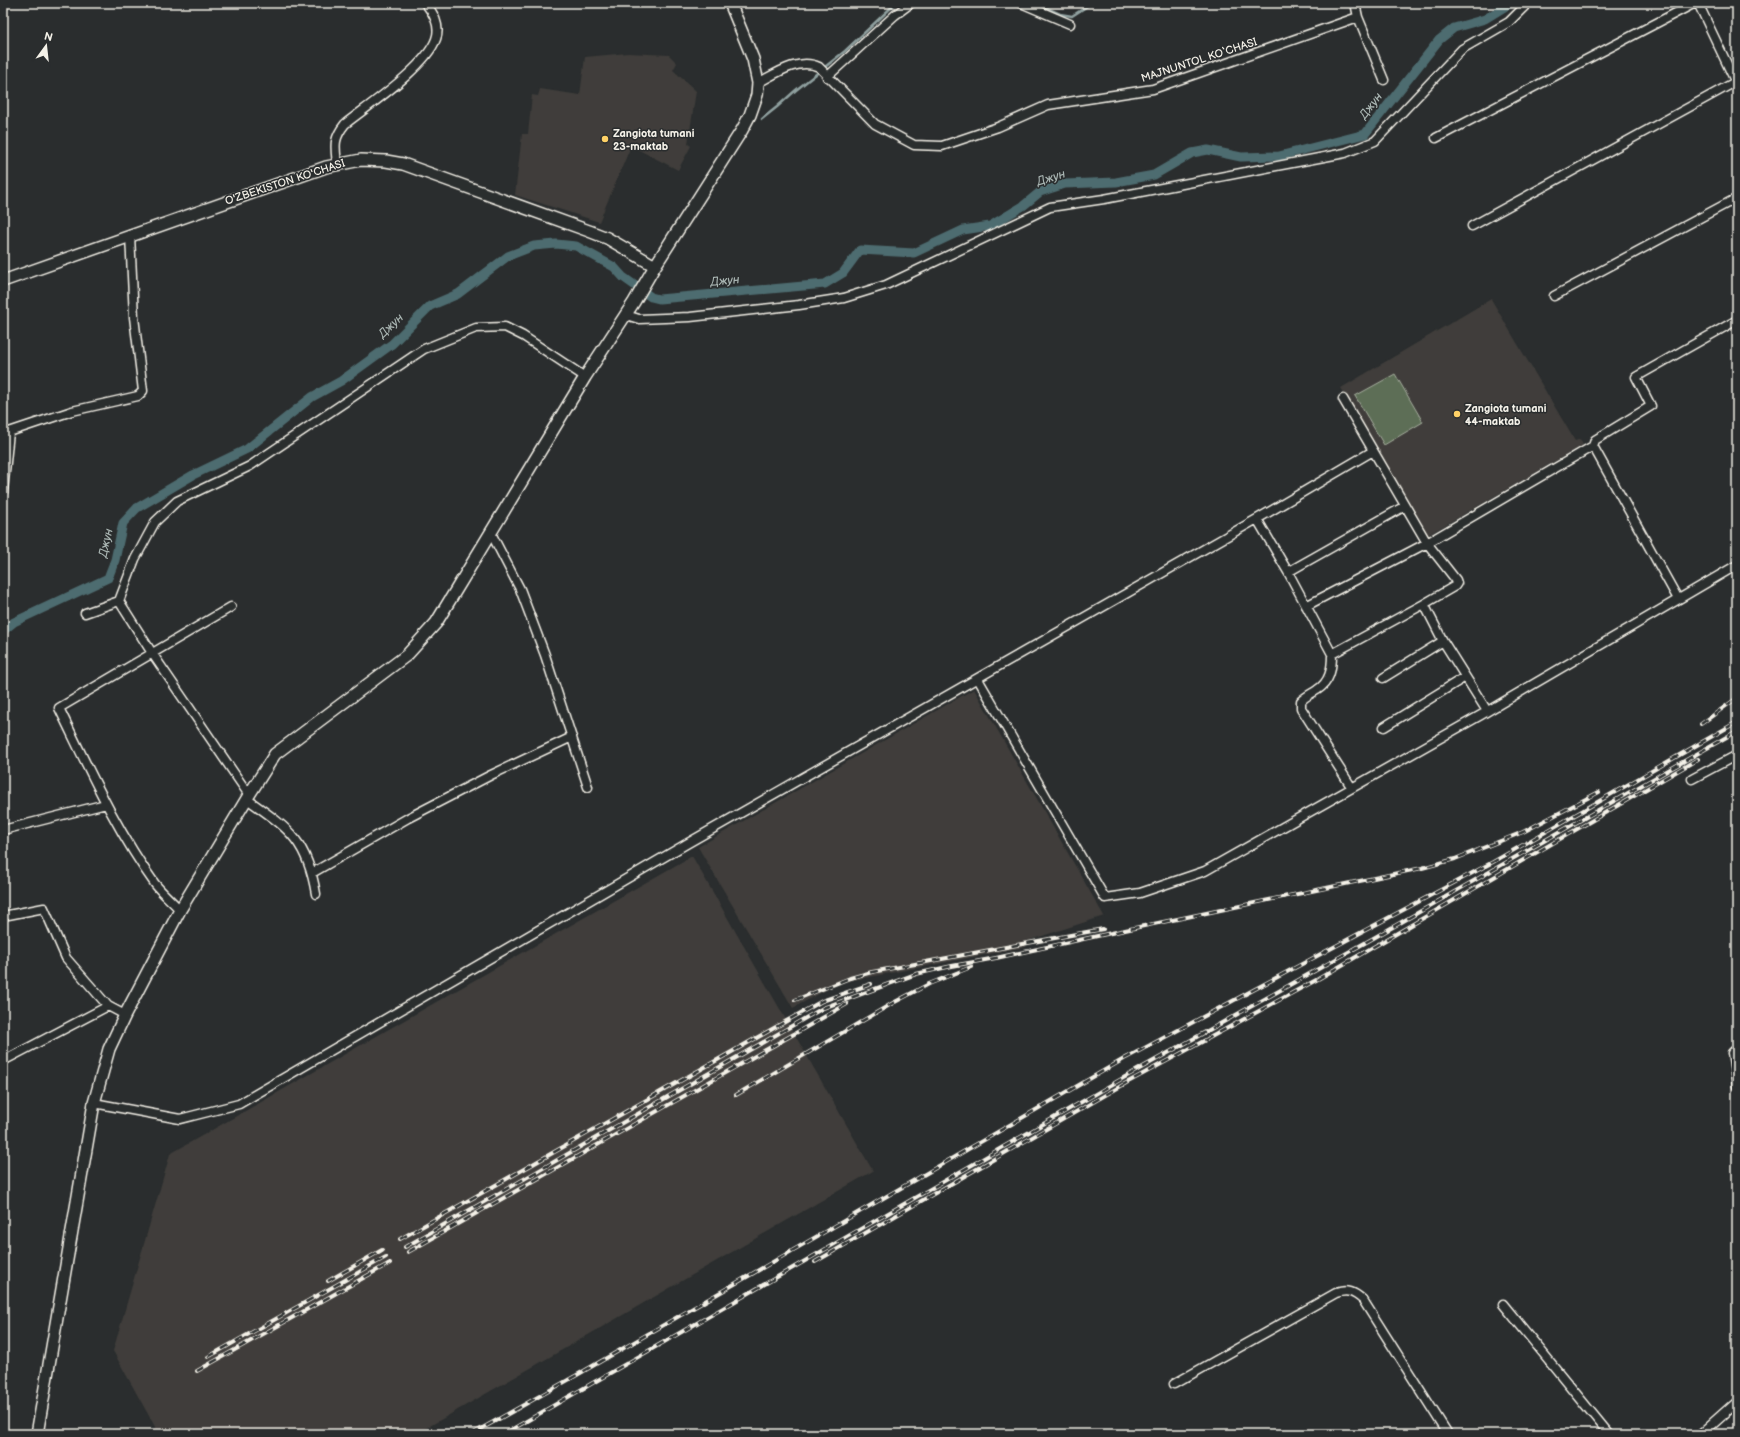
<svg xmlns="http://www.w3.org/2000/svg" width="1740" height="1437" font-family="'Balsamiq Sans',sans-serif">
<rect width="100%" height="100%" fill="#2a2d2e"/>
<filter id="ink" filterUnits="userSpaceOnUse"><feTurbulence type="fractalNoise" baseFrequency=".025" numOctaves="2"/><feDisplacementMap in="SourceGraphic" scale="8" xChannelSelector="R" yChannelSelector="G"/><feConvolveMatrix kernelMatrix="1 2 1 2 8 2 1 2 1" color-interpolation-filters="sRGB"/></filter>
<g filter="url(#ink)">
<path fill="#3f3d3a" d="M 628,53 L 669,55 L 677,63 L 673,70 L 696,91 L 688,144 L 691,146 L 678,170 L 631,146 L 599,222 L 515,195 L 522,134 L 528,134 L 532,95 L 538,96 L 540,89 L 580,95 L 585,57 Z
M 1491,299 L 1575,441 L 1580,439 L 1583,445 L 1428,535 L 1341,388 Z
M 974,689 L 1104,916 L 1027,941 L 1026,947 L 839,983 L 793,1008 L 698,847 Z
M 692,856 L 873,1171 L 416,1434 L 159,1434 L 113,1351 L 170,1154 Z"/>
<path fill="#5d6e57" stroke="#a8b0a0" d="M 1395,374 L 1423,422 L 1384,445 L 1355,396 Z"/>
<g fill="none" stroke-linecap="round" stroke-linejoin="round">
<path stroke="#90a1a0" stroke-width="2.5" d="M 1036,3 L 1060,14 L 1072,16 L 1092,3
M 762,119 L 777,107 L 796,90 L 845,51 L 896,3"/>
<path stroke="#4d6c70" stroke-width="9" d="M 3,631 L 14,622 L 108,578 L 115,560 L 123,523 L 137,508 L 193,475 L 247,449 L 312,397 L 341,381 L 392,344 L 430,306 L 458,294 L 508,256 L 534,246 L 556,244 L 576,246 L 614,267 L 623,277 L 651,297 L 659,299 L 825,284 L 843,273 L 860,250 L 914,253 L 963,230 L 990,226 L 1023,206 L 1040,192 L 1065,184 L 1116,182 L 1154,175 L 1192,153 L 1208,150 L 1241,157 L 1279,156 L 1365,134 L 1439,40 L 1454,28 L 1485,19 L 1511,3"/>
<g stroke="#f4f1e8" stroke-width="11">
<path id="minor" d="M 1021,3 L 1070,24
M 1698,3 L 1737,85
M 1358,17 L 1384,80
M 827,77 L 895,15 L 911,3
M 758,83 C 775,74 799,57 819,67 L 875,124 L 914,145 L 942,146 L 998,127 L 1048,105 L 1153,89 L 1358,17 L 1355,3
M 1436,138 L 1695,3
M 337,164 C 335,146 333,139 345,124 C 369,105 426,67 436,39 C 441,26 433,12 425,3
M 1472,226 L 1737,81
M 1554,296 L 1737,198
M 626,315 L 639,319 L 690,317 L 799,305 L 844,298 L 886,285 L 1050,207 L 1104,199 L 1345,153 L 1375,141 L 1462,49 L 1509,22 L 1528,3
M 1343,399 L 1427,543 L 1456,580 L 1457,583 L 1455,586 L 1424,604 L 1443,641 L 1487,711
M 1593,446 L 1678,599
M 3,492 L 9,432 L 72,411 L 138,396 L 143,391 L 134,317 L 130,235
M 1257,519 L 1288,572 L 1332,654
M 491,533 L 520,589 L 545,655 L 588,787
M 1288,572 L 1405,506
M 119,601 L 152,653 L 249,795
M 1306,606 L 1427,543 L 1593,446 L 1595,440 L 1651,406 L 1636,377 L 1737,320
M 85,613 L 119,601 L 135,559 L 155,522 L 177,501 L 250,466 L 424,349 L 476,328 L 505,327 L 523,336 L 585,377
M 1383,678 L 1443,641
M 978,679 L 1105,898 L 1140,893 L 1205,871 L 1481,715 L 1737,565
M 1384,727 L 1465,677
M 1692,779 L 1737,755
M 1352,788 L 1301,708 L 1301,701 C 1306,696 1311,694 1317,690 C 1330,682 1332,669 1332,654 L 1424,604
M 247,799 C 289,829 307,840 316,894
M 3,830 L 106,804
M 312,873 L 408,818 L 491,775 L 572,737
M 180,910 C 172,901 162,893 155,884 C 116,830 88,767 59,708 L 231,607
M 3,916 L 44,908 L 66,958 L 108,1006 L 125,1015
M 1737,1050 L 1734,1051 L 1732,1053 L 1737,1086
M 3,1061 L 108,1006
M 94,1103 L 180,1119 L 239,1104 L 688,843 L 1257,519 L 1373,451
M 1503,1304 L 1609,1434
M 1174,1384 L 1336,1293 C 1348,1289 1354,1292 1363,1300 L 1448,1434
M 1701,1434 L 1737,1402"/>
</g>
<g stroke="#f4f1e8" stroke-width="14">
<path id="secondary" d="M 3,281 L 326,167 L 361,160 L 386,161 L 403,164 L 589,231 L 607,238 L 655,266
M 37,1434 L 94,1103 L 109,1049 L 125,1015 L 180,910 L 249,795 L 275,754 L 407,655 L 436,623 L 585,377 L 634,302 L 655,266 L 742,130 L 750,115 L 757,95 L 758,83 L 753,59 L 730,3"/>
</g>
<use href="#minor" stroke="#2a2d2e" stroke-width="8"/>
<use href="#secondary" stroke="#2a2d2e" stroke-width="11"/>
<g stroke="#f4f1e8" stroke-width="4">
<path id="rail" d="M 1701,724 L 1737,698
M 795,1000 L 850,978 L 872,972 L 1103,929
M 736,1095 L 893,1003 L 929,984 L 971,967
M 400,1239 L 822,1001 L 871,984
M 405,1247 L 823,1008 L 916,974 L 952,966 L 996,958 L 1139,927 L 1422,868 L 1455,859 L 1523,832 L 1599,792
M 408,1252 L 847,1004
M 815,1262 L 1128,1082 L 1318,979 L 1698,759
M 328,1281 L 382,1250
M 208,1357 L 386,1257
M 197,1371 L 390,1263
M 472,1434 L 577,1375 L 1124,1059 L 1493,862 L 1737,722
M 504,1434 L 1125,1077 L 1370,940 L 1737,731"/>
</g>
<use href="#rail" stroke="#2a2d2e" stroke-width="2.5" stroke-dasharray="8" stroke-linecap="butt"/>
</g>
</g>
<g fill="#ffd166" stroke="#2a2d2e" stroke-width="1.5">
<circle cx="605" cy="139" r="4"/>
<circle cx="1457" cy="414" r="4"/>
</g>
<g text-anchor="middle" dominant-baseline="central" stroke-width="3" stroke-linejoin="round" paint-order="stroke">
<g font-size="11" fill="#f4f1e8" stroke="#2a2d2e">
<text transform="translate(1199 60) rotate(-18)">MAJNUNTOL KO‘CHASI</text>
<text transform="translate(285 182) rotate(-18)">O'ZBEKISTON KO'CHASI</text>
</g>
<g font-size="11" font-weight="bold" fill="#f4f1e8" stroke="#2a2d2e" text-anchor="start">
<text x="613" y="133">Zangiota tumani<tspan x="613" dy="13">23-maktab</tspan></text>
<text x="1465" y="408">Zangiota tumani<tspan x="1465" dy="13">44-maktab</tspan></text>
</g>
<g font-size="12" font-style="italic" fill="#a9b5b2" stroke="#2a2d2e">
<text transform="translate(1371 106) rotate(-52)">Джун</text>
<text transform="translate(1051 178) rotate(-17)">Джун</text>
<text transform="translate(725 281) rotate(-5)">Джун</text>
<text transform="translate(391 326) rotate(-43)">Джун</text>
<text transform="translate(106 543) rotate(-77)">Джун</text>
</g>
</g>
<rect width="1740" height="1437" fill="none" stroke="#2a2d2e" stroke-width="16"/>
<rect x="8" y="8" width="1724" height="1421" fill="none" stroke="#f4f1e8" stroke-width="1.5" filter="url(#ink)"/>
<g transform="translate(46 46) rotate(15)" stroke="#2a2d2e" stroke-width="3" paint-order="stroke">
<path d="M0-3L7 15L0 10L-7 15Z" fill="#f4f1e8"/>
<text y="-6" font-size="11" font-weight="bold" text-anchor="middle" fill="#f4f1e8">N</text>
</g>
</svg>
